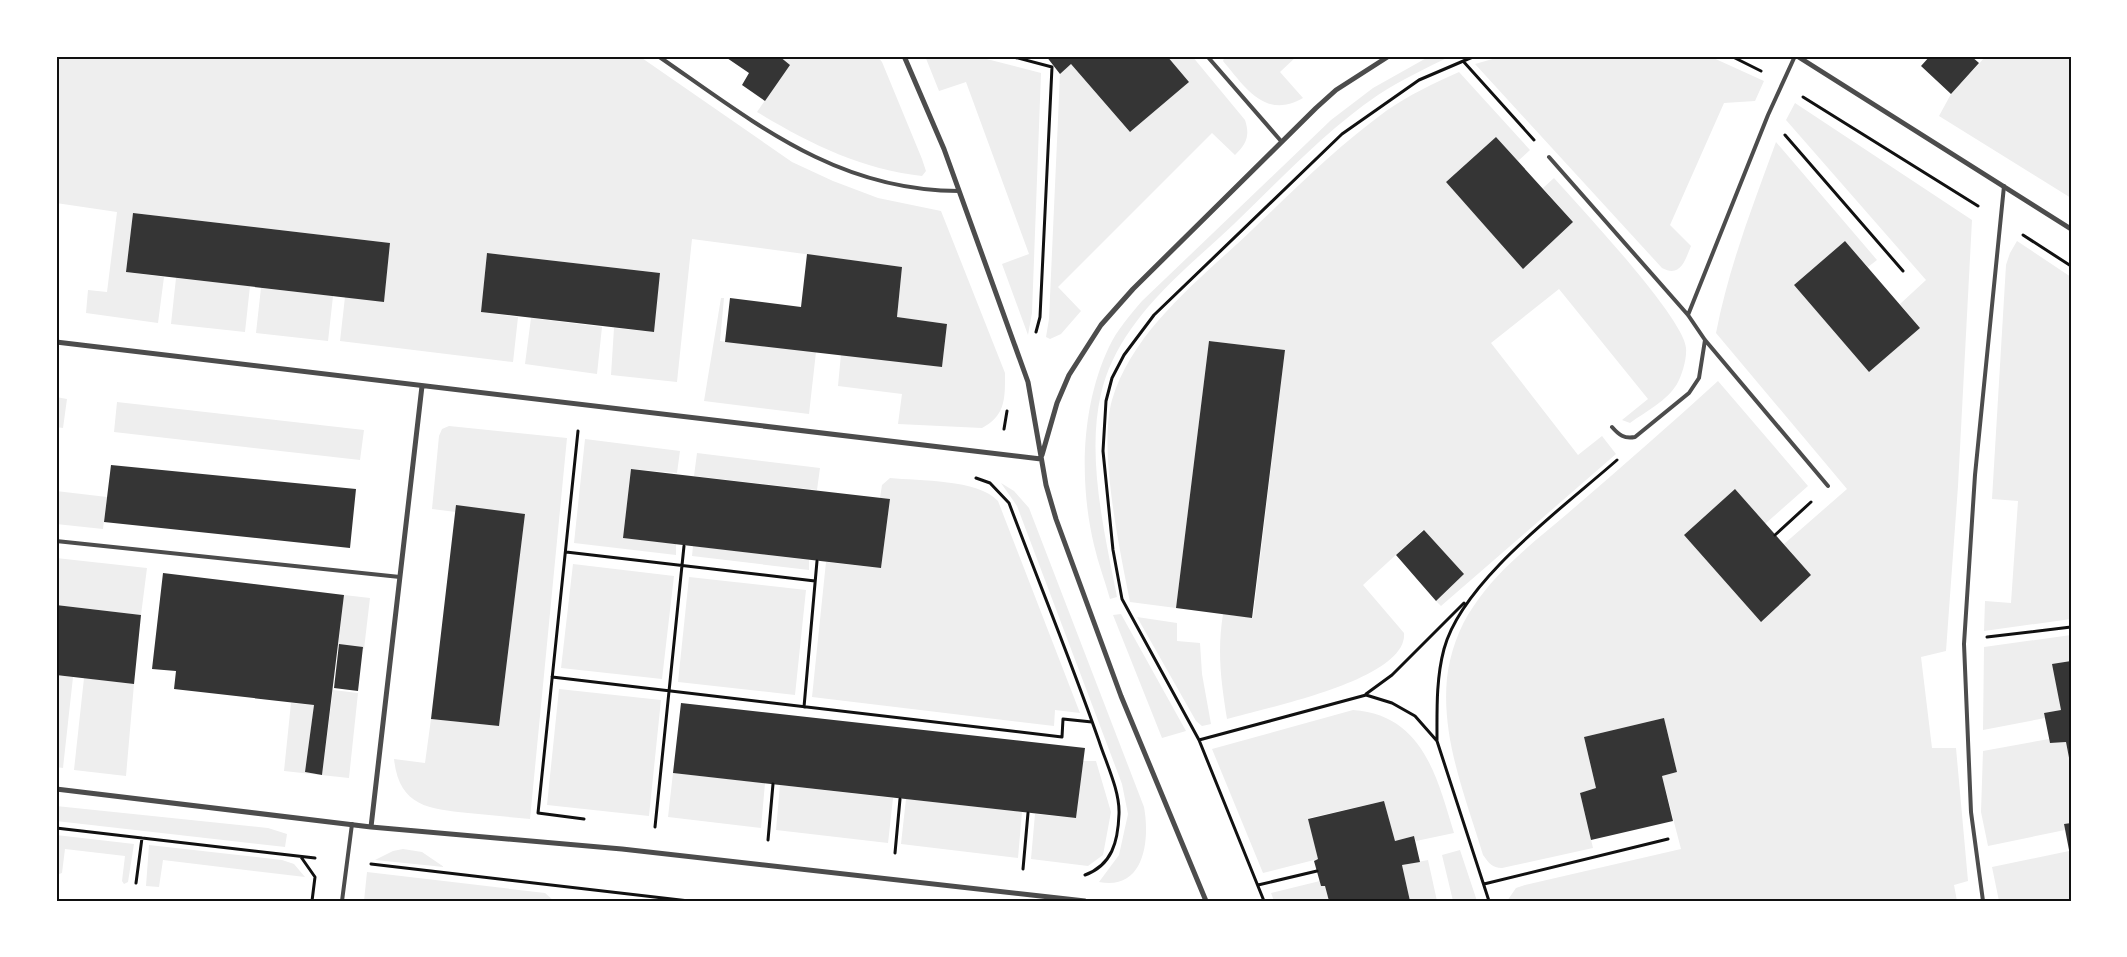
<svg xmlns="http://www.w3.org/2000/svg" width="2127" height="957" font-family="Bitter,serif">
<rect width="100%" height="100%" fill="#fff"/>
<path fill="#eee" d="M 56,56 L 639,56 L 792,162 L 833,181 L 878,198 L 941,211 L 1005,373 C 1005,398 1006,415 982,428 L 898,424 L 902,394 L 838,386 L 841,354 L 942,367 L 947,324 L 897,317 L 902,267 L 692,239 L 677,382 L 611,375 L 614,328 L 653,332 L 660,273 L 487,253 L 481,312 L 518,317 L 513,362 L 340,341 L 345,297 L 384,301 L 390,243 L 133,213 L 126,272 L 164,277 L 158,323 L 86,313 L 88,290 L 107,292 L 117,212 L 56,203 Z
M 779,56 L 877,56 L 882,62 L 922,159 L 926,171 L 922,176 C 861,169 810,144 757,112 L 789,65 Z
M 925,56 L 975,56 L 1041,73 L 1032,313 L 1028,335 L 1002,264 L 1029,254 L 966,82 L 939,91 Z
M 1167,56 L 1192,56 L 1245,120 C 1250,135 1247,144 1235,155 L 1212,133 L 1058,287 L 1081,311 L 1061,334 L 1050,339 L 1046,337 L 1049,319 L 1060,74 L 1071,64 L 1130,132 L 1189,82 Z
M 1225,56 L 1297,56 L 1280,72 L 1303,98 C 1265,120 1245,87 1223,61 Z
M 1430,56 L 1451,56 C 1426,68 1401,80 1378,95 C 1325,131 1280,180 1234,224 C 1199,257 1158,290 1131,329 C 1117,349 1106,371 1101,394 C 1086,457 1105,535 1117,597 L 1110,599 C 1105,581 1098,563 1094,545 C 1079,482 1081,406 1109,347 C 1117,330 1130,315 1142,301 L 1331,120 L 1373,88 Z
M 1503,56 L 1709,56 L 1764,81 L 1755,101 L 1724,103 L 1670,225 L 1691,246 C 1685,260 1681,278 1662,268 L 1475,64 Z
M 1986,56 L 2071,56 L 2071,198 L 1939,116 L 1951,94 Z
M 1459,72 L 1530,150 L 1518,161 L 1496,137 L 1446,182 L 1523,268 L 1573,222 L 1543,188 L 1554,178 C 1579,206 1684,318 1686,348 C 1687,359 1682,375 1677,384 C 1667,401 1645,412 1630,423 L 1622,420 L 1648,399 L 1559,289 L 1491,343 L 1578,455 L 1602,436 L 1616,454 L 1441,606 L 1436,601 L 1463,574 L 1423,530 L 1363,585 L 1404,633 C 1408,680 1264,708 1227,719 C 1221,681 1217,652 1223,614 L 1253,618 L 1285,350 L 1209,341 L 1176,608 L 1130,602 C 1120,551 1098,449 1112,400 C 1133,329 1202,278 1253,229 C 1296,188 1338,146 1386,111 C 1409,95 1434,83 1459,72 Z
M 1795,103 L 1972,220 L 1958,486 L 1946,651 L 1921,657 L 1932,748 L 1956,748 L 1968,881 L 1954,885 L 1957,901 L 1507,901 L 1516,888 L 1525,885 L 1681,849 L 1662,776 L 1677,772 L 1664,718 L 1584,737 L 1596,788 L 1580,793 L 1593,848 L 1502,868 C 1492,868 1489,863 1483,855 C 1466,798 1441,739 1447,678 C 1450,653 1459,627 1473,607 C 1497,570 1534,542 1567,514 C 1618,470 1669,426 1718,381 L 1808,486 L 1765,524 L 1734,490 L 1684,535 L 1760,621 L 1811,575 L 1784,544 L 1847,489 L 1716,333 C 1729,266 1753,205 1776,142 L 1877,260 L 1868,267 L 1845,241 L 1794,285 L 1869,372 L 1920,328 L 1900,304 L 1926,280 L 1786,120 Z
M 2017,241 L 2071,277 L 2071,619 L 1984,631 L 1985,601 L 2011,603 L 2018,501 L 1992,499 L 2006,265 L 2010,253 Z
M 176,278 L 250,286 L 245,332 L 171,324 Z
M 261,288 L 333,296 L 328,341 L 256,333 Z
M 721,298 L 724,298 L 720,341 L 816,352 L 809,414 L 704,401 Z
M 531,318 L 602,327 L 597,374 L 525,364 Z
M 56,397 L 67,399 L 63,428 L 56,427 Z
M 117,402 L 364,430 L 360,460 L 114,432 Z
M 449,426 L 567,438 L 530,819 C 509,817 489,815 468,813 C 428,809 399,806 394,759 L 425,763 L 431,719 L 499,726 L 525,514 L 457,506 L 456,512 L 432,509 L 439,436 L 442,429 Z
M 585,439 L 680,451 L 677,473 L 631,469 L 623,538 L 676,544 L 676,555 L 574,543 Z
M 697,453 L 820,468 L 817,490 L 694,476 Z
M 890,478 C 919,481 978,479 998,501 L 1080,713 L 1055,710 L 1054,726 L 812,697 L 826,562 L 881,568 L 890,499 L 880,498 L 882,485 Z
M 1001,483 L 1014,491 L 1029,508 L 1144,807 C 1150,839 1145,891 1099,882 L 1119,855 L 1128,814 L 1122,784 L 1017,506 Z
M 56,491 L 107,497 L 103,529 L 56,524 Z
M 693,546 L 809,560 L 809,570 L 692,556 Z
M 56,558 L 147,568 L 141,615 L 56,605 Z
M 573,564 L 674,576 L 662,679 L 561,668 Z
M 689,577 L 806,590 L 795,695 L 678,682 Z
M 344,595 L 370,598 L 364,649 L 338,646 Z
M 1121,614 L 1186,731 L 1162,738 L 1113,615 Z
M 1137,617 L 1177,623 L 1177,641 L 1200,643 L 1202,674 L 1211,724 L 1202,726 L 1196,721 Z
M 2071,635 L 2071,661 L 2053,664 L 2061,710 L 2044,713 L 2045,718 L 1983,730 L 1984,647 Z
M 56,675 L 73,677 L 63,768 L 56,767 Z
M 84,678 L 134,684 L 126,776 L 74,770 Z
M 559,689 L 661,700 L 649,816 L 547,805 Z
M 333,690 L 358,693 L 349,778 L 284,771 L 291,703 L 314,705 L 305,772 L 322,775 Z
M 1353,710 C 1423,715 1437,777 1454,833 L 1416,841 L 1414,836 L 1395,841 L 1384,801 L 1309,818 L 1318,859 L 1263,873 L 1212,749 Z
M 2049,739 L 2050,743 L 2066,742 L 2071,768 L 2071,823 L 2064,824 L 2065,830 L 1988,846 L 1981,812 L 1983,751 Z
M 1083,761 L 1096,761 L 1111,812 L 1103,855 L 1088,866 L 1031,859 L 1035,814 L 1076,818 Z
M 673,773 L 765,783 L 761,828 L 668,817 Z
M 780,785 L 893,798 L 888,843 L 776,830 Z
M 906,799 L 1022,812 L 1018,858 L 901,844 Z
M 56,806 L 268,828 L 287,834 L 285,847 L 56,821 Z
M 56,835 L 134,844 L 128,882 L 124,884 L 122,881 L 125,856 L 65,849 L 62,873 L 56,875 Z
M 149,845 L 282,860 L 294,864 L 305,877 L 163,860 L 159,887 L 146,886 Z
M 403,849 L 422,852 L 444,867 L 375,860 L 393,851 Z
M 1460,850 L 1477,901 L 1453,901 L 1442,855 Z
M 2069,851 L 2071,901 L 1999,901 L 1992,867 Z
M 1428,860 L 1437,901 L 1410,901 L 1402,865 Z
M 367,872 L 545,893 L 554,901 L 364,901 Z
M 1320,881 L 1321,886 L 1325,886 L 1329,901 L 1274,901 L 1271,893 Z"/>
<path fill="#353535" d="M 724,56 L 779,56 L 790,65 L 765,101 L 742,85 L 749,73 Z
M 1046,56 L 1167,56 L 1189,82 L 1130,132 L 1071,64 L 1060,74 Z
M 1930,56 L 1971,56 L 1979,63 L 1951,94 L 1921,66 Z
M 1496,137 L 1573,222 L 1523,269 L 1446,182 Z
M 133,213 L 390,243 L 384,302 L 126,272 Z
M 1845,241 L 1920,328 L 1869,372 L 1794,285 Z
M 487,253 L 660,273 L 654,332 L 481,312 Z
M 807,254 L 902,267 L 897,317 L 947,324 L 942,367 L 725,342 L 730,298 L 801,307 Z
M 1209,341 L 1285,350 L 1252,618 L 1176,608 Z
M 111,465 L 356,489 L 350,548 L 104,522 Z
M 631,469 L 890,499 L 881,568 L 623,538 Z
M 1735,489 L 1811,575 L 1761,622 L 1684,535 Z
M 456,505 L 525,514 L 499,726 L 431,719 Z
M 1424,530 L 1464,574 L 1436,601 L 1396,555 Z
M 163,573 L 344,595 L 322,775 L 305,772 L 314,705 L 174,689 L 176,671 L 152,669 Z
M 56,605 L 141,615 L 134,684 L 56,675 Z
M 339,644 L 363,647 L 358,691 L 334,688 Z
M 2071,661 L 2071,763 L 2070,763 L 2066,742 L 2050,743 L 2044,713 L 2061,710 L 2052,664 Z
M 681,703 L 1085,748 L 1076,818 L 673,773 Z
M 1664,718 L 1677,772 L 1662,776 L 1673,821 L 1591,840 L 1580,793 L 1596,788 L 1584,737 Z
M 1384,801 L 1395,841 L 1414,836 L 1420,862 L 1402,865 L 1410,901 L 1329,901 L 1325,886 L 1321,886 L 1314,861 L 1318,859 L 1308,819 Z
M 2071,823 L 2071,855 L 2070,855 L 2064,824 Z"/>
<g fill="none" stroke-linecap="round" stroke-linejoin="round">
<path stroke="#111" stroke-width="3" d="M 1010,56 L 1052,67 L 1040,317 L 1036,332
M 1731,56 L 1761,71
M 1463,61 L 1534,140
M 1803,97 L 1978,206
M 1785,135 L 1903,271
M 2023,235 L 2071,266
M 1004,429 L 1007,411
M 578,431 L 538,813 L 584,819
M 976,478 L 990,483 L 1009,503 C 1039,583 1071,661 1099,741 C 1106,763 1120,791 1119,814 C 1118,842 1112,865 1085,875
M 1775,535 L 1811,502
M 566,552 L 815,581
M 1987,637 L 2071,627
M 552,677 L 1062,737 L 1063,719 L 1092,722
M 1366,694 L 1392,675 L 1464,603
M 804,707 L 817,561
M 1199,740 L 1366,695 L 1392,703 L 1415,716 L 1437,741 L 1489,901
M 1437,740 C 1437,710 1436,679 1444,649 C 1462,581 1565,506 1617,460
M 655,827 L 684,546
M 56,828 L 315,858
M 768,840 L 773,784
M 895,853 L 900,799
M 301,857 L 315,877 L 312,901
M 371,864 L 689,901
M 1023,869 L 1028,813
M 136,883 L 142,838
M 1484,884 L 1668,839
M 1258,885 L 1317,871
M 1264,901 L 1199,740 L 1122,599 L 1113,550 L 1103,451 L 1106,401 L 1112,378 L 1124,355 L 1154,315 L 1342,134 L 1419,80 L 1475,56"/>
<path stroke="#4c4c4c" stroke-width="4" d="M 658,56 C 754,122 836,191 959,191
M 1207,56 L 1281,141
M 1549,157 L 1688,315 L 1705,340 L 1828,486
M 1688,315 L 1768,115 L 1795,56
M 1612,427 C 1619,435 1624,439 1635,437 L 1689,393 L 1699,378 L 1705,340
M 56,541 L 400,577
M 342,901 L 352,824
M 1983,901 L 1971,812 L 1964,644 L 1975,475 L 2004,186"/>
<path stroke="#4c4c4c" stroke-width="5" d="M 904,56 L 944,149 L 1028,382 L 1046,485 L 1056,519 L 1121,696 L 1206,901
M 1797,56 L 2071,229
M 56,342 L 1041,459
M 1042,455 L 1057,403 L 1069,375 L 1101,325 L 1133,289 L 1316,108 L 1336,90 L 1389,56
M 56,789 L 371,827 L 622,849 L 1085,901
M 371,827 L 422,386"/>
</g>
<rect width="2127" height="957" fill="none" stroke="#ffffff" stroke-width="115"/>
<rect x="58" y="58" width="2012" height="842" fill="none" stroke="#111" stroke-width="2"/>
</svg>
